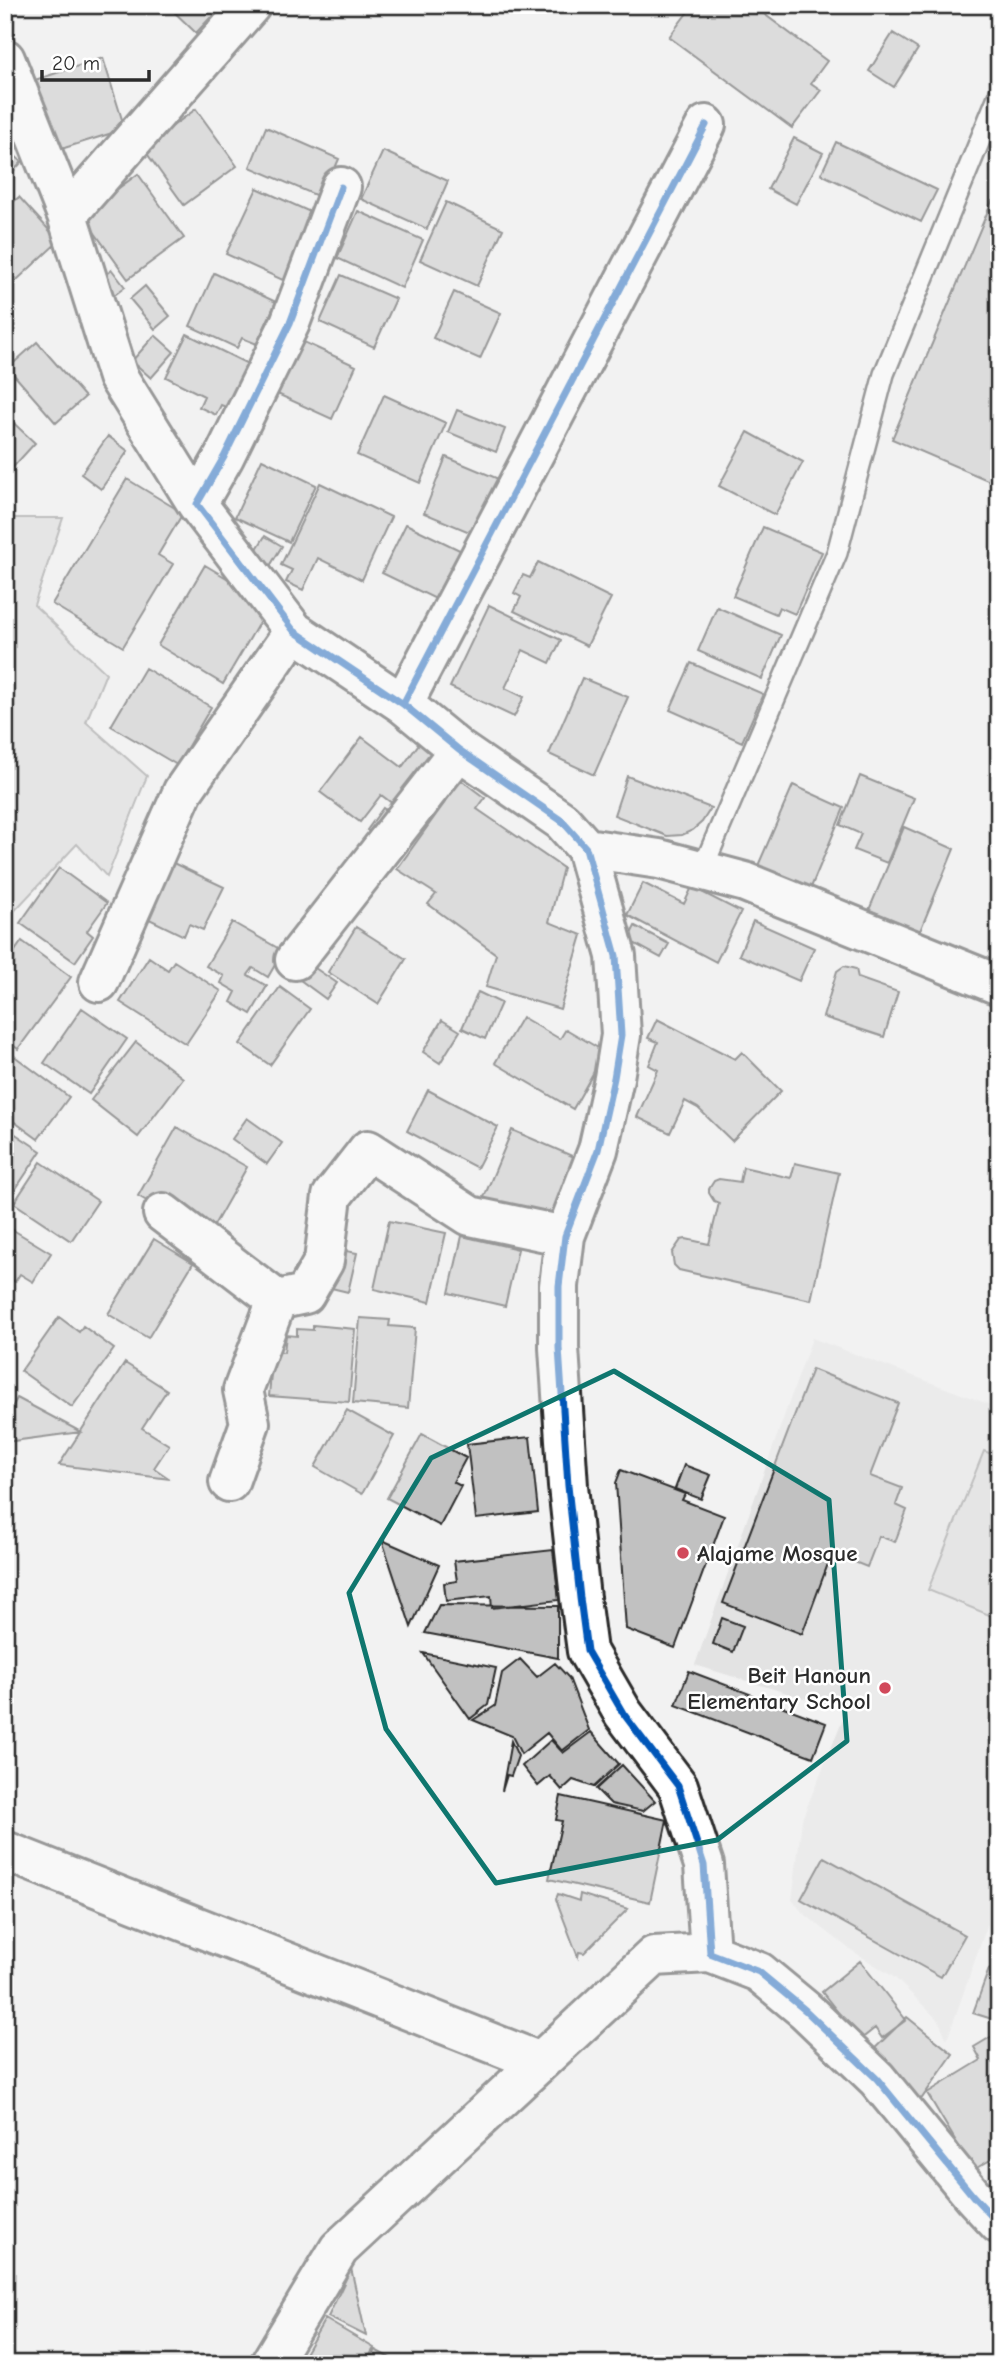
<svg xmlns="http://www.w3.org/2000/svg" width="1004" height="2369" font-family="'Comic Neue',sans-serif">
<rect width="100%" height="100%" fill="#f2f2f2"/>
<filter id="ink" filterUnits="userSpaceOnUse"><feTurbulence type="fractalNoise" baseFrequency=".0143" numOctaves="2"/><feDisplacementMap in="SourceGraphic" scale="14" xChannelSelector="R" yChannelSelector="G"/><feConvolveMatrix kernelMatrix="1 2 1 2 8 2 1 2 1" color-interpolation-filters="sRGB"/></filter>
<g filter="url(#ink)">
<path fill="#e3e3e3" d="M 812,1338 L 999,1408 L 999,1892 L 947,2040 L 939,2021 L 895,1978 L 848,1948 L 803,1913 L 792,1900 L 802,1819 L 846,1711 L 695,1665 Z"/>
<path fill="#d5d5d5" stroke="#808080" stroke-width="2" d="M 5,518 L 63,518 L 34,605 L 106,673 L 86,722 L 147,776 L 107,877 L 77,844 L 5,921 Z
M 984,1451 L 999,1457 L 999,1619 L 928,1590 Z"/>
<path fill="#c1c1c1" stroke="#2b2b2b" stroke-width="2" d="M 167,5 L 229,5 L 218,25 L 210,18 L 196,33 Z
M 693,5 L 752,5 L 827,61 L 811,83 L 821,90 L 792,128 L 669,37 Z
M 893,33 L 918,49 L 894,87 L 869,71 Z
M 103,58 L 125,129 L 58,150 L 35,80 Z
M 196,109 L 237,166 L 184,205 L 143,148 Z
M 266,127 L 339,159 L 322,198 L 250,167 Z
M 794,138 L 823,153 L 796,204 L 768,189 Z
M 836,142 L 937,190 L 921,222 L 821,174 Z
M 5,147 L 22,162 L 5,180 Z
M 383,151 L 448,181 L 427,229 L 361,199 Z
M 138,174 L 184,238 L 128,279 L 82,215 Z
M 257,188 L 317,215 L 287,282 L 226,254 Z
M 19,197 L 59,241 L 5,291 L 5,209 Z
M 992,201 L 999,204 L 999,465 L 992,482 L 892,439 Z
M 446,202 L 503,229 L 477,286 L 420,260 Z
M 358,211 L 423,240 L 402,288 L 337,258 Z
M 112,270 L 125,287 L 109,299 L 96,283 Z
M 214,273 L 276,302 L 257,344 L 242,338 L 237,348 L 190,326 Z
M 341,275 L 396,299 L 374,347 L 320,322 Z
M 145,286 L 170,316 L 155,329 L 130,299 Z
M 454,292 L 501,313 L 480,359 L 433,338 Z
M 187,334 L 252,366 L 231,409 L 221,405 L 216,415 L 199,407 L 204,396 L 166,377 Z
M 155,335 L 174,352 L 151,378 L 132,361 Z
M 297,339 L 356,366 L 332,419 L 273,392 Z
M 37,342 L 85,397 L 56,423 L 8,368 Z
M 384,395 L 446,423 L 420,483 L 357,455 Z
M 457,410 L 505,429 L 496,452 L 448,432 Z
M 5,415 L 35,443 L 5,476 Z
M 748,432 L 803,462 L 775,515 L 719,486 Z
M 108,436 L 128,451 L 101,489 L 81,474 Z
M 446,457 L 501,480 L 479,536 L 424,513 Z
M 262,459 L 316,485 L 289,542 L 235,517 Z
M 127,479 L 183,513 L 158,555 L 173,564 L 123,647 L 52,604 Z
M 320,483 L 391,517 L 362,580 L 318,558 L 303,590 L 286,582 L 292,570 L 281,565 Z
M 406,524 L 472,556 L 448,605 L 382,573 Z
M 763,527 L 822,552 L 795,614 L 779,607 L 776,614 L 733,596 Z
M 265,536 L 282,546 L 267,571 L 250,560 Z
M 538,562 L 611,598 L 587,646 L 514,611 L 521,597 L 514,593 L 523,575 L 530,578 Z
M 205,565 L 270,604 L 223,684 L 158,645 Z
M 489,605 L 561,640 L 550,663 L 523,650 L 505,688 L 524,697 L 514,717 L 450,687 Z
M 717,607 L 781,635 L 762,679 L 698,651 Z
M 691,663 L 763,694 L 742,742 L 670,710 Z
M 145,668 L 211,707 L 177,765 L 111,726 Z
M 582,678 L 628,697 L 594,775 L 549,754 Z
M 362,737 L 402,767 L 421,741 L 438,753 L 397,807 L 381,795 L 360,822 L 320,792 Z
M 627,776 L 711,808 L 702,822 L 693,830 L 682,835 L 667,836 L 614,815 Z
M 860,776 L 914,798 L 887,863 L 854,850 L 861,834 L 840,825 Z
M 461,780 L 485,798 L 477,809 L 563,868 L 549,922 L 582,935 L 560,1009 L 486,987 L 496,954 L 428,904 L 436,894 L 397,869 Z
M 793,785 L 844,808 L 810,890 L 757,868 Z
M 383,808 L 401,821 L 384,843 L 367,830 Z
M 904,827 L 954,849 L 920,931 L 869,910 Z
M 169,861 L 224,887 L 203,930 L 189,924 L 184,936 L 143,916 Z
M 59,868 L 107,903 L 87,931 L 93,936 L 75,962 L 20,923 Z
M 643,883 L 684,904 L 692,887 L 741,912 L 716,962 L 627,915 Z
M 753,921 L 814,948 L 799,981 L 739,955 Z
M 232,922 L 283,951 L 268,977 L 253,968 L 248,975 L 267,986 L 251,1014 L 231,1002 L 236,992 L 221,983 L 224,976 L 206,966 Z
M 635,926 L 669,944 L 661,958 L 628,940 Z
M 356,927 L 406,959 L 378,1004 L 328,972 Z
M 22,941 L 71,977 L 18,1049 L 5,1039 L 5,965 Z
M 149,957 L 168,970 L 174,961 L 221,991 L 186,1044 L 120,1002 Z
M 306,962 L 337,983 L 326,999 L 296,977 Z
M 844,966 L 856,969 L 858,978 L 898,992 L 884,1037 L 823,1017 L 837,971 Z
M 280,987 L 310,1009 L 270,1065 L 240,1044 Z
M 478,992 L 501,1003 L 485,1039 L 462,1028 Z
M 82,1008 L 127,1039 L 89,1094 L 44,1063 Z
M 522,1017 L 560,1039 L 566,1029 L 605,1052 L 573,1109 L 495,1063 Z
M 657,1019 L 735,1059 L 742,1052 L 781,1091 L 732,1141 L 698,1108 L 685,1101 L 670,1133 L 637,1117 L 658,1070 L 649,1065 L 658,1042 L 648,1038 Z
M 442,1020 L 460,1031 L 440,1063 L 423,1052 Z
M 136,1042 L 183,1078 L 138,1137 L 91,1100 Z
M 9,1052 L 69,1097 L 38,1139 L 5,1115 L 5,1057 Z
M 428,1090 L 498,1127 L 477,1168 L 407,1131 Z
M 247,1118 L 282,1143 L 267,1164 L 232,1139 Z
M 5,1127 L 41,1151 L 13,1193 L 5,1187 Z
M 177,1127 L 247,1167 L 208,1236 L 138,1196 Z
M 512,1130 L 579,1159 L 548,1231 L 482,1202 Z
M 41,1162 L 98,1201 L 71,1241 L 14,1203 Z
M 795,1163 L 839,1173 L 811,1300 L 679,1270 L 674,1265 L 672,1253 L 681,1240 L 686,1239 L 709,1244 L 719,1203 L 714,1201 L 709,1193 L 709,1189 L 714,1181 L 719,1179 L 740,1182 L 743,1167 L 791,1178 Z
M 389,1221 L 446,1233 L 430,1302 L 374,1289 Z
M 5,1225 L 51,1253 L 33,1282 L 20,1274 L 15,1282 L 5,1276 Z
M 462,1236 L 518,1249 L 505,1306 L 449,1293 Z
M 154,1239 L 193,1263 L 148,1338 L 108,1314 Z
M 331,1248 L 357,1253 L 348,1292 L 323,1286 Z
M 59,1317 L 79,1332 L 83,1326 L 114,1349 L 72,1407 L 21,1371 Z
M 360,1318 L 390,1320 L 389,1326 L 415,1328 L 408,1408 L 353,1403 Z
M 313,1325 L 355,1329 L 349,1402 L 269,1396 L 273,1351 L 284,1352 L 286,1335 L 297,1336 L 297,1329 L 313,1330 Z
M 125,1363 L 167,1390 L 142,1428 L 169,1445 L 154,1468 L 170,1479 L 59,1465 Z
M 812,1369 L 898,1403 L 870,1476 L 902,1488 L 896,1505 L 907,1510 L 895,1542 L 879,1536 L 867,1567 L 832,1553 L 802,1634 L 723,1603 Z
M 17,1398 L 81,1432 L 5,1442 L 5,1421 Z
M 347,1410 L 394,1436 L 362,1494 L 315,1467 Z
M 422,1434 L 466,1458 L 453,1482 L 461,1486 L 440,1526 L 387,1498 Z
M 530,1437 L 538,1512 L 476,1519 L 467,1444 Z
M 684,1465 L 711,1475 L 701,1499 L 675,1489 Z
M 621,1470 L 685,1494 L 682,1500 L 724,1516 L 675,1648 L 626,1629 L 616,1483 Z
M 382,1540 L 439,1565 L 411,1627 Z
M 553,1550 L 559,1600 L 492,1608 L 491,1596 L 446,1601 L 444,1583 L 457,1581 L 454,1561 Z
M 439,1605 L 558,1606 L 558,1658 L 425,1633 Z
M 722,1618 L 743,1626 L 733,1652 L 713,1644 Z
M 423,1653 L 496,1668 L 488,1705 L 470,1719 Z
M 520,1659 L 537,1677 L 555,1663 L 569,1678 L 589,1730 L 562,1751 L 547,1733 L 521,1754 L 512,1736 L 473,1720 L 495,1706 L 502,1673 Z
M 689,1671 L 826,1723 L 813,1757 L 676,1705 Z
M 591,1732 L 619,1764 L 594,1787 L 573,1780 L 562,1790 L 550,1776 L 538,1786 L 522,1766 L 551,1740 L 563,1753 Z
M 511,1741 L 518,1756 L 511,1776 L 507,1775 L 502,1791 Z
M 622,1765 L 655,1801 L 643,1811 L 611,1804 L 596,1789 Z
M 561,1796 L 667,1820 L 650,1902 L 549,1879 L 562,1821 L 556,1820 Z
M 824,1857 L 965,1935 L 941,1977 L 801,1899 Z
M 558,1894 L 579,1901 L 580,1894 L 628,1909 L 584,1953 L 579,1952 L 578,1957 L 556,1899 Z
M 860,1961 L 906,2020 L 882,2038 L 875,2028 L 860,2040 L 822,1992 Z
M 989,1969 L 999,1973 L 999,2001 L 992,2019 L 973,2013 Z
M 907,2017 L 953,2054 L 915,2108 L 869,2054 Z
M 999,2032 L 999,2155 L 973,2170 L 927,2093 L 981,2060 L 974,2047 Z
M 351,2268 L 366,2336 L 328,2317 Z
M 325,2319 L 374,2348 L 365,2364 L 299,2364 Z
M 375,2350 L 401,2364 L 367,2364 Z"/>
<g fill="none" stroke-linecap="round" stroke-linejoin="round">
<g stroke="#2b2b2b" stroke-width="24">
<path id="lane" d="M 702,870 L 837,553 L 884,374 L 999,94"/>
</g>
<g stroke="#2b2b2b" stroke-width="44">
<path id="street" d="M 5,59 L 67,215 L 118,377 L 197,504
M 341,187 L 290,323 L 224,457 L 197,504 L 294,631 L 403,704 L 459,750 L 562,821 L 586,848 L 616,956 L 621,1035 L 614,1078 L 598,1150 L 565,1236 L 559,1286 L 559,1348 L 568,1486 L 580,1598 L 587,1651 L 623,1713 L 678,1786 L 704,1865 L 710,1953 L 759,1972 L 805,2010 L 877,2079 L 973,2196 L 999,2224
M 67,215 L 251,5
M 403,704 L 706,125
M 586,848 L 659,859 L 745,882 L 999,985
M 295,960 L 459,750
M 99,982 L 183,791 L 294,631
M 163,1213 L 277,1300 L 305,1294 L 324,1261 L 332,1196 L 368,1150 L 470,1216 L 565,1236
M 229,1482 L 250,1423 L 243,1390 L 277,1300
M 5,1851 L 540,2062
M 270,2364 L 339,2249 L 654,1956 L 710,1953"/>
</g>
<use href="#lane" stroke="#fff" stroke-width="19"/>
<use href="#street" stroke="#fff" stroke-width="38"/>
<g stroke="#fff" stroke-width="11">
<path id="cycleway" d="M 341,187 L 290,323 L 224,457 L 197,504 L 294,631 L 403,704 L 459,750 L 562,821 L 586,848 L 616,956 L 621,1035 L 614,1078 L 598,1150 L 565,1236 L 559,1286 L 559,1348 L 568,1486 L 580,1598 L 587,1651 L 623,1713 L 678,1786 L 704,1865 L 710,1953 L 759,1972 L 805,2010 L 877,2079 L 973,2196 L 999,2224
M 403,704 L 706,125"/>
</g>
<use href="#cycleway" stroke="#0057b8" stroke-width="7"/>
</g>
</g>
<path d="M0 0H1004V2369H0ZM 614,1371 L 829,1500 L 847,1741 L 717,1840 L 496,1883 L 386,1729 L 349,1593 L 431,1458 Z" fill="#f2f2f2" fill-opacity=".55" fill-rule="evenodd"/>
<path fill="none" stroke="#0f766e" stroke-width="5" stroke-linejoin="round" d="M 614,1371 L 829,1500 L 847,1741 L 717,1840 L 496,1883 L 386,1729 L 349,1593 L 431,1458 Z"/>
<g fill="#d1495b" stroke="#fff" stroke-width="2.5">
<circle cx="683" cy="1553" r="7"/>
<circle cx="885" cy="1688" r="7"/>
</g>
<g text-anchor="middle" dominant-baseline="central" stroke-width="5" stroke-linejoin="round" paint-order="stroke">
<g font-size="23" font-weight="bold" fill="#2b2b2b" stroke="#fff" text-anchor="start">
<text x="697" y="1553">Alajame Mosque</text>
<text x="871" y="1675" text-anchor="end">Beit Hanoun<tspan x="871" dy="26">Elementary School</tspan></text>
</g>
</g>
<rect width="1004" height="2369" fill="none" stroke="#fff" stroke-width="28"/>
<rect x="14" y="14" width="976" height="2341" fill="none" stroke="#2b2b2b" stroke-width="2.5" filter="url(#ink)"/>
<path d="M42 70v10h107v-10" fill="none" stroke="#2b2b2b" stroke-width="3.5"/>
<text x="52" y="70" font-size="21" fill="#2b2b2b" stroke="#ffffff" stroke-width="5" paint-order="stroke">20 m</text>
</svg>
